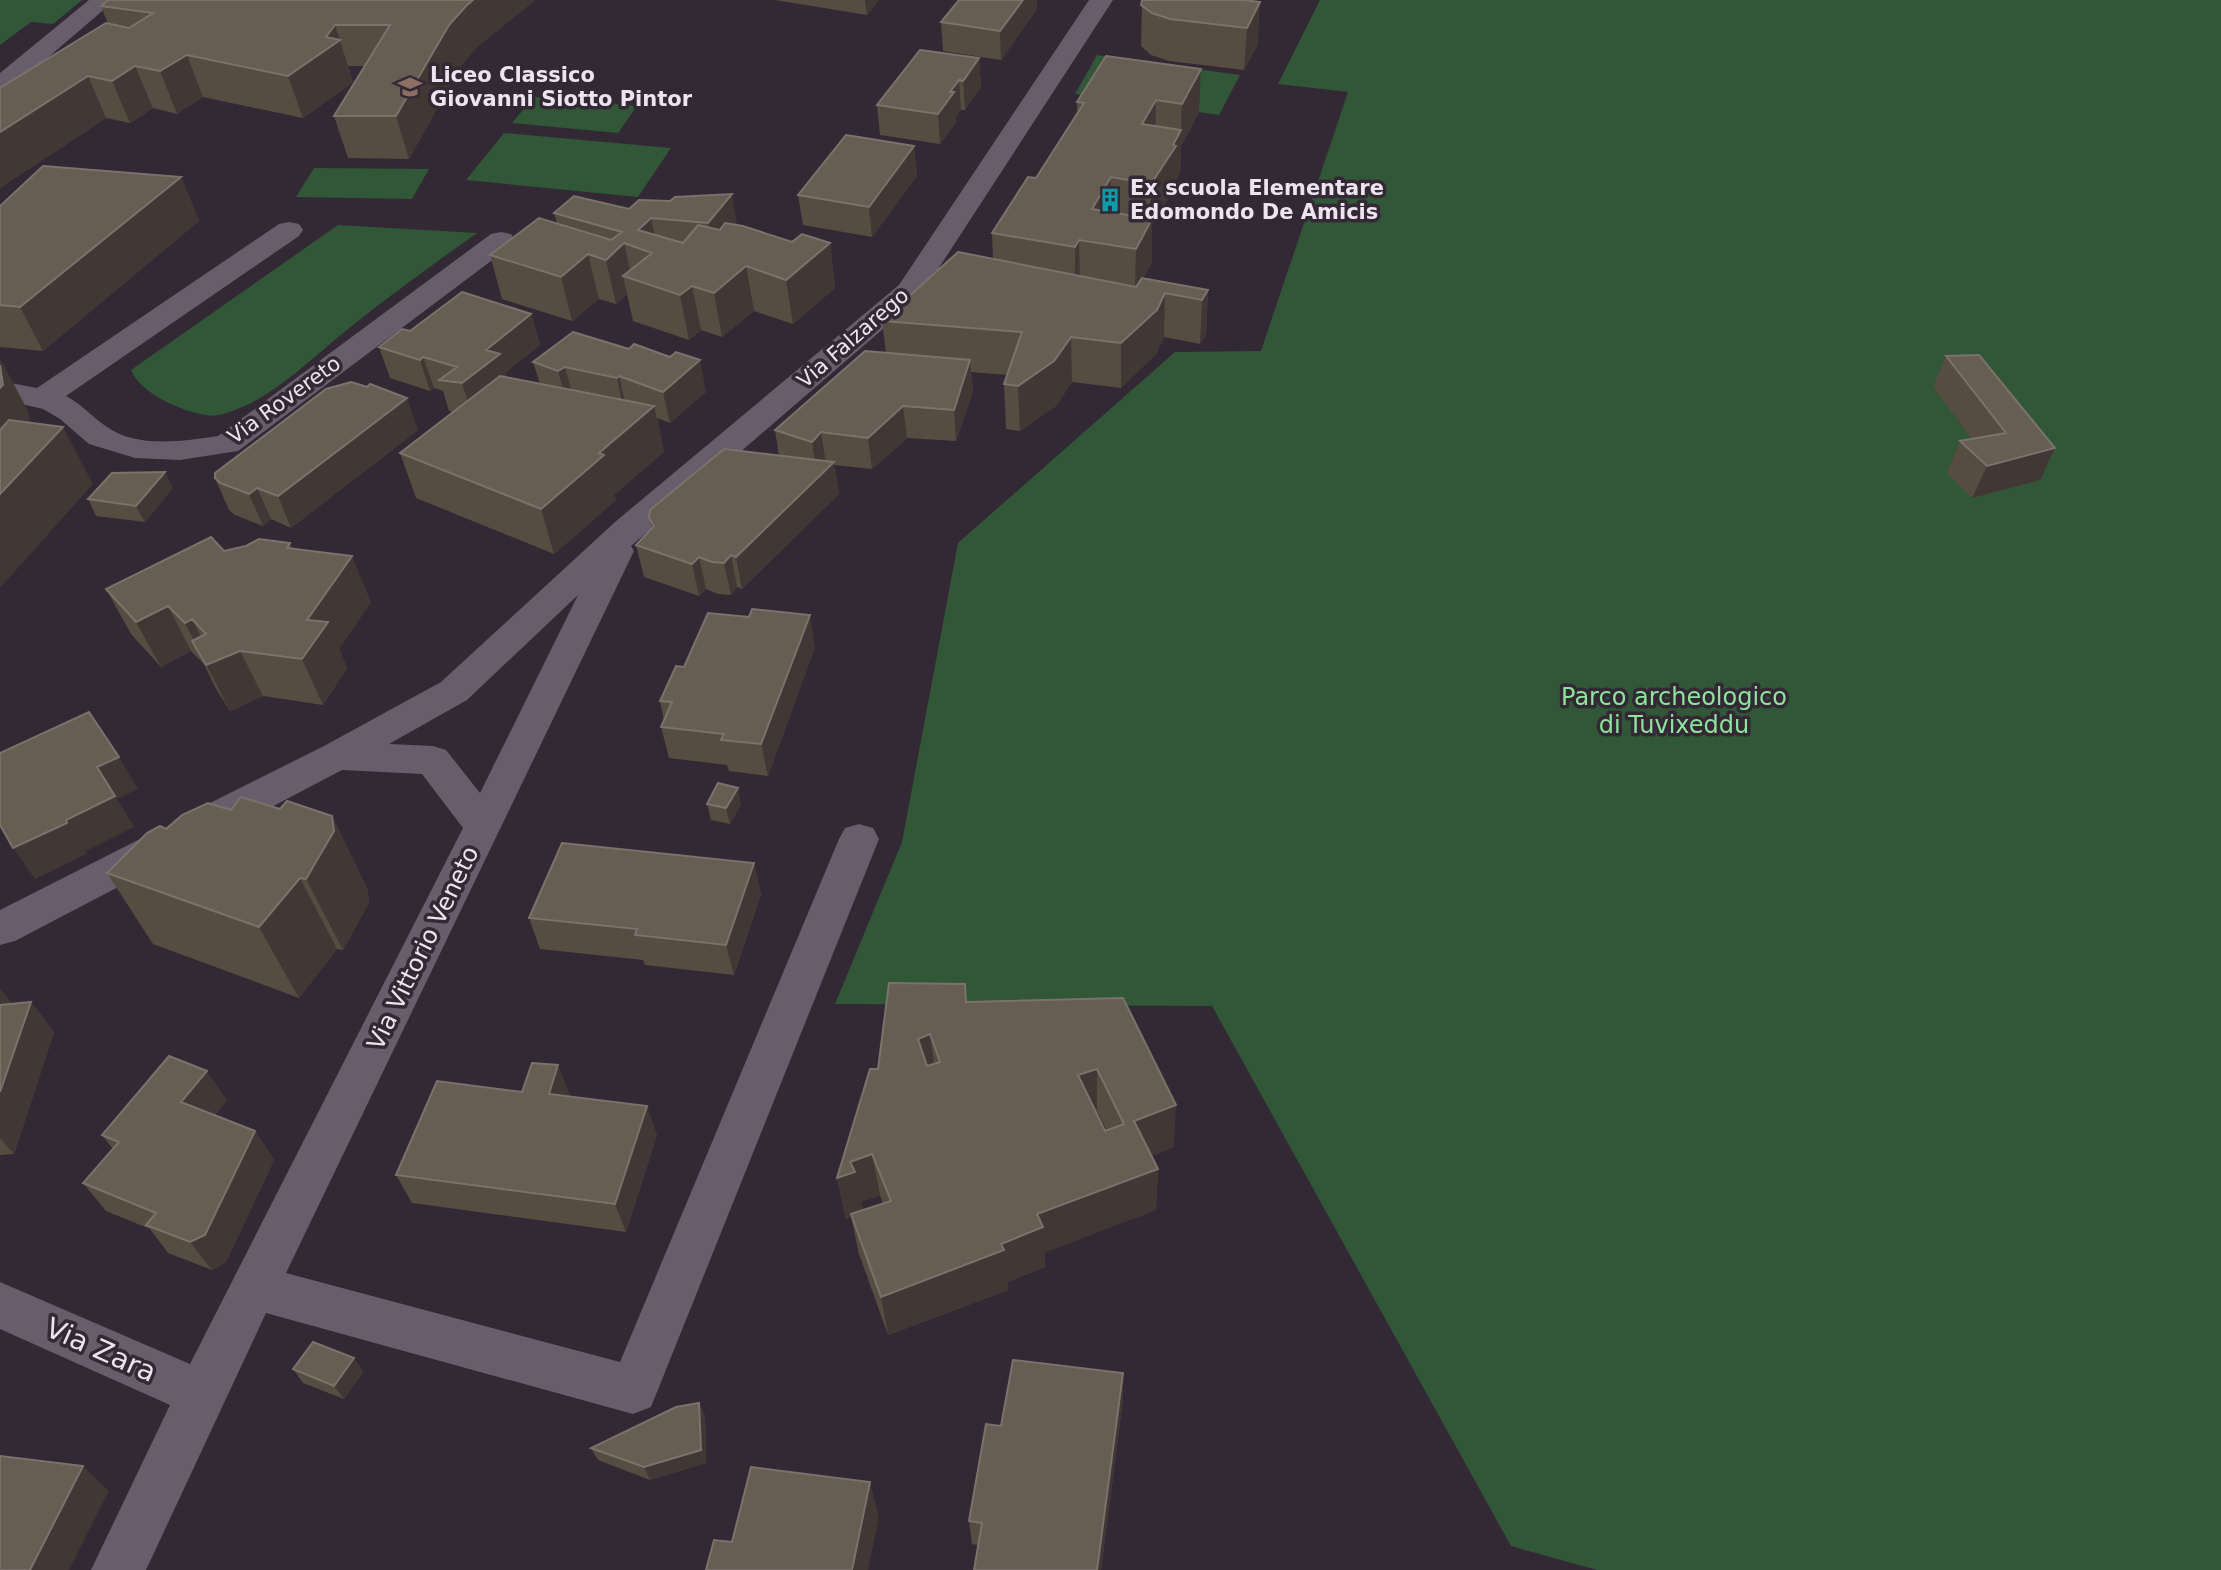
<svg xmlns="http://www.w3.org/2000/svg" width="2221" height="1570" font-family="'DejaVu Sans',sans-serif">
<rect width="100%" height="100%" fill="#322935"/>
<path fill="#325638" d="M 0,0 L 82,0 L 53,24 L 31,22 L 0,45 Z
M 1320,0 L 2221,0 L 2221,1570 L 1597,1570 L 1511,1546 L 1212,1006 L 835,1004 L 902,842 L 958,543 L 1175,352 L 1261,351 L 1348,92 L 1278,84 Z
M 1097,55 L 1240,75 L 1219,115 L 1075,94 Z
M 534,97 L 637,106 L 618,133 L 512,123 Z
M 504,133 L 671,148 L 638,197 L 466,180 Z
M 314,168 L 429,169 L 412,199 L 296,197 Z
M 338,225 L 477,233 C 435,263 393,293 353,325 C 317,353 275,397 232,411 C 225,414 213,417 206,415 C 181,411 141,394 131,370 Z"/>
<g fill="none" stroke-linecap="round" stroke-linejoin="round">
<path fill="#685d6a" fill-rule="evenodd" d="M 89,0 L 115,0 L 9,91 L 0,94 L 0,73 Z
M 1089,0 L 1113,0 L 920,297 L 631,546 L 634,551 L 286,1273 L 620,1362 L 839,839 L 845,828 L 859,824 L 873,828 L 879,839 L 651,1407 L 633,1414 L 266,1313 L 146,1570 L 91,1570 L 170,1405 L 0,1329 L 0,1282 L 190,1364 L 463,828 L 422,774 L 342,770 L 218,835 L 204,839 L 190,835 L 184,824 L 190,813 L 324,746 L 441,682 L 615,522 L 899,285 ZM 578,595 L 480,793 L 446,750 L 433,746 L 389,744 L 467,700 Z
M 289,222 L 299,224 L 303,230 L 299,236 L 66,396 C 83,405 94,419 110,429 C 141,448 183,441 218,436 L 491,234 L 501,232 L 511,234 L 515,240 L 511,246 L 238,451 L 180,460 L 135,458 L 89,444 L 60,419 L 43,409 L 0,399 L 0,381 L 37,388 L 279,224 Z
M 154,835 L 168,839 L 174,850 L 168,861 L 15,941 L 0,945 L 0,910 L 140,839 Z"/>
</g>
<path fill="#564c41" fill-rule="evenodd" d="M 535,0 L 477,47 L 461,66 L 409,159 L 348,158 L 334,116 L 364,66 L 348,66 L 353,82 L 303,118 L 203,97 L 177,114 L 153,108 L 130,123 L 106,118 L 0,188 L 0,88 L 108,24 L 101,6 Z
M 775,0 L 879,0 L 867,15 Z
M 959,0 L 1037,0 L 1037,9 L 1001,60 L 943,51 L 941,22 Z
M 1142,0 L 1243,0 L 1258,44 L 1244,70 L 1169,61 L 1151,55 L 1141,46 Z
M 1106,56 L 1199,112 L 1181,146 L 1180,173 L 1175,181 L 1175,189 L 1152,224 L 1152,262 L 1143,278 L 1208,290 L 1206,335 L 1200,344 L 1164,337 L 1156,354 L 1121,388 L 1072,382 L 1056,406 L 1020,431 L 1006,429 L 1004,384 L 1007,375 L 971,372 L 973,391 L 956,441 L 907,438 L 872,469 L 834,465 L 839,494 L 742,589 L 737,587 L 731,595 L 718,594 L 706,589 L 699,596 L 644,577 L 636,545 L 652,528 L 649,518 L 779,456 L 775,430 L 886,353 L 882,321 L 993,259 L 992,233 L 1036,178 L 1077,114 L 1077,102 Z
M 979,58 L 981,87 L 965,110 L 961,110 L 956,116 L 956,122 L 940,144 L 880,135 L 877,105 Z
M 914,146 L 917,176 L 872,237 L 803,225 L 798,195 Z
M 181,177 L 199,221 L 43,351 L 0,347 L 0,206 Z
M 629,209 L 737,225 L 792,242 L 830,243 L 835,288 L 793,324 L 754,311 L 722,337 L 701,330 L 689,340 L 633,321 L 627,294 L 616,304 L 599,299 L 572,321 L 502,299 L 490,255 L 557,223 L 554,213 Z
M 531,314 L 540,345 L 505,373 L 507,377 L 540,384 L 533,362 L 573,332 L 706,392 L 670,423 L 657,418 L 664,452 L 614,495 L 616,500 L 554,554 L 416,498 L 400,453 L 453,412 L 449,411 L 443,391 L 434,388 L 430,391 L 390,378 L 379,347 L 410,331 Z
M 1979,355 L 2040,480 L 1972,498 L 1947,473 L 1960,441 L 1972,439 L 1933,387 L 1946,356 Z
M 418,430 L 291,528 L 271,519 L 263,526 L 235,515 L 229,510 L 215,478 Z
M 173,488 L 145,522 L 96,516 L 88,499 Z
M 290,543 L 292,549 L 371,602 L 339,649 L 347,668 L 323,705 L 263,696 L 230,711 L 215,687 L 204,664 L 191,651 L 161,667 L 131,634 L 106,589 L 224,551 Z
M 815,647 L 768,776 L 729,771 L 727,765 L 669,758 L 661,727 L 664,720 L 660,701 L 684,667 Z
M 707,804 L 741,804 L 730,824 L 711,820 Z
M 280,809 L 332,816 L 367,888 L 369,903 L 343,950 L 337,949 L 299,998 L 153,944 L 107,873 L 166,829 Z
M 754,863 L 761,894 L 734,975 L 645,965 L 643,960 L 540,949 L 529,918 Z
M 0,989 L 12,1004 L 31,1002 L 54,1032 L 14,1154 L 0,1155 Z
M 1123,998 L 1174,1147 L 1151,1156 L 1158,1169 L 1156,1210 L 1045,1252 L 1045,1267 L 1007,1282 L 1008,1290 L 888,1335 L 859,1254 L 851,1217 L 846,1219 L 837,1178 L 878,1069 L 966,1002 ZM 1097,1111 L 1107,1131 L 1105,1131 L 1096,1112 ZM 880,1195 L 883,1204 L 863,1210 L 861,1202 Z
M 522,1092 L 570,1095 L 570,1096 L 657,1135 L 626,1232 L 412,1203 L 396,1175 Z
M 227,1100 L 215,1115 L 255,1131 L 274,1160 L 226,1262 L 212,1270 L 168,1253 L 150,1229 L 106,1211 L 83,1183 L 113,1149 L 102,1135 Z
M 354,1358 L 363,1372 L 344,1399 L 303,1383 L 293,1369 Z
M 1123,1399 L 1101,1570 L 974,1570 L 978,1545 L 972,1544 L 969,1521 L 1001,1426 Z
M 699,1403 L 705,1416 L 706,1463 L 650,1480 L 598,1460 L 591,1448 Z"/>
<path fill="#413734" d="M 473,0 L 535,0 L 477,47 L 461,66 L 409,159 L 396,116 L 449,25 L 466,6 Z
M 865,0 L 879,0 L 867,15 Z
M 1023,0 L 1037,0 L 1037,9 L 1001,60 L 1000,31 Z
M 1260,2 L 1258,44 L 1244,70 L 1247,28 Z
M 335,25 L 353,82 L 303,118 L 288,76 L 326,37 Z
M 187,55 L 203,97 L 177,114 L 160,71 Z
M 979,58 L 981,87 L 965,110 L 963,81 Z
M 135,66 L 153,108 L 130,123 L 112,81 Z
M 1201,69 L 1199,112 L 1181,146 L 1180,173 L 1175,181 L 1175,189 L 1152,224 L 1152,262 L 1135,293 L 1136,249 L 1150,222 L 1151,184 L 1181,130 L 1182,104 Z
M 88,76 L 106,118 L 0,188 L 0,132 Z
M 959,80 L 961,110 L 956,116 L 956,122 L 940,144 L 938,114 L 950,92 Z
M 1156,100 L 1155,143 L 1142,124 Z
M 914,146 L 917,176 L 872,237 L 869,207 Z
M 181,177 L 199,221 L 43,351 L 20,307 Z
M 1111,177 L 1111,221 L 1092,209 Z
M 732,194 L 739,238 L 716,267 L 708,223 Z
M 651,218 L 660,262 L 652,253 L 638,230 Z
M 1079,240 L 1080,284 L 1075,291 L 1075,247 Z
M 624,243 L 632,279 L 623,276 L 627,294 L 616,304 L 606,260 Z
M 830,243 L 835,288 L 793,324 L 786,280 Z
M 588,254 L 599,299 L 572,321 L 561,277 Z
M 746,266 L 754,311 L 722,337 L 714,293 Z
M 692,286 L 701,330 L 689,340 L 680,295 Z
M 1208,290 L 1206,335 L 1200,344 L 1202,300 Z
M 1165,293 L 1164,337 L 1156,354 L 1121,388 L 1121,343 Z
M 531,314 L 540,345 L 505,373 L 509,386 L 472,415 L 462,383 L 486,350 Z
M 1071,337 L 1072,382 L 1056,406 L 1020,431 L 1018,386 Z
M 423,357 L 434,388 L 430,391 L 420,360 Z
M 0,358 L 28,411 L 34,441 L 0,477 Z
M 700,360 L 706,392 L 670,423 L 663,392 Z
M 970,360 L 973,391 L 956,441 L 954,410 Z
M 565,367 L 573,398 L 567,403 L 558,371 Z
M 619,376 L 626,407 L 624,410 L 617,378 Z
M 407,398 L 418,430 L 291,528 L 278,496 Z
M 654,406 L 664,452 L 614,495 L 616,500 L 554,554 L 541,509 L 599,453 Z
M 903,406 L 907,438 L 872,469 L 868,438 Z
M 63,427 L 93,484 L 0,588 L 0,494 Z
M 821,432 L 826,464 L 817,474 L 812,442 Z
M 2055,448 L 2040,480 L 1972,498 L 1987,466 Z
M 834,462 L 839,494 L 742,589 L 736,557 Z
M 165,472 L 173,488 L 145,522 L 136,506 Z
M 257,488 L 271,519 L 263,526 L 249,494 Z
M 731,555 L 737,587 L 731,595 L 724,563 Z
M 352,556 L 371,602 L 339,649 L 347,668 L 323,705 L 302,659 L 307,620 Z
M 699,557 L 706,589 L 699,596 L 692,564 Z
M 168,606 L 191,651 L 161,667 L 136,622 Z
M 810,615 L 815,647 L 768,776 L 761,744 Z
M 192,619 L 214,662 L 240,651 L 263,696 L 230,711 L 185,623 Z
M 119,757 L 138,789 L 117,799 L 134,827 L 86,851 L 87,854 L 35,879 L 13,848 L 66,820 L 97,767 Z
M 738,788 L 741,804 L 730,824 L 726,808 Z
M 332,816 L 367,888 L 369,903 L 343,950 L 306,879 Z
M 754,863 L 761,894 L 734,975 L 726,945 Z
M 300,878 L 337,949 L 299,998 L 259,927 Z
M 0,989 L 20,1015 L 0,1019 Z
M 31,1002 L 54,1032 L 14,1154 L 0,1138 L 0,1092 Z
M 930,1034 L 936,1077 L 924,1082 L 918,1039 Z
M 558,1065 L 570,1095 L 561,1123 L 549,1094 Z
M 1097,1069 L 1097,1111 L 1079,1118 L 1078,1075 Z
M 207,1071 L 227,1100 L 202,1131 L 181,1102 Z
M 1176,1105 L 1174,1147 L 1133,1163 L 1134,1121 Z
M 647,1106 L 657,1135 L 626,1232 L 615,1204 Z
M 255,1131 L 274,1160 L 226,1262 L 212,1270 L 190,1242 Z
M 872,1154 L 880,1195 L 861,1202 L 863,1213 L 846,1219 L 837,1178 L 850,1162 Z
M 1158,1169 L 1156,1210 L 1045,1252 L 1045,1267 L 1007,1282 L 1008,1290 L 888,1335 L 881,1297 L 1001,1244 L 1037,1214 Z
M 354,1358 L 363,1372 L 344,1399 L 334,1386 Z
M 1123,1373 L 1123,1399 L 1101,1570 L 1097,1570 Z
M 699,1403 L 705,1416 L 706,1463 L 650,1480 L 644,1467 Z
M 83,1466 L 109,1491 L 69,1570 L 30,1570 Z
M 870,1482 L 879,1517 L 868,1570 L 852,1570 Z"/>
<path fill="#665d53" stroke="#7b726c" stroke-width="2" fill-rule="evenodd" d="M 108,0 L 473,0 L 466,6 L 449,25 L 396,116 L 334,116 L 390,25 L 335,25 L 326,37 L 340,40 L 288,76 L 187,55 L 160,71 L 135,66 L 112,81 L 88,76 L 0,132 L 0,88 L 106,23 L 129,28 L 153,13 L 101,6 Z
M 959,0 L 1023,0 L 1000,31 L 941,22 Z
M 1142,0 L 1243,0 L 1260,2 L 1247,28 L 1170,19 L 1152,13 L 1141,5 Z
M 920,50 L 979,58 L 963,81 L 959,80 L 950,92 L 954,92 L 938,114 L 877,105 Z
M 1106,56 L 1201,69 L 1182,104 L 1156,100 L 1142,124 L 1181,130 L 1173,145 L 1176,146 L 1151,184 L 1111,177 L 1092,209 L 1152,219 L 1136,249 L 1079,240 L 1075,247 L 992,233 L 1028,177 L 1036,178 L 1084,103 L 1077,102 Z
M 846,135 L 914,146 L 869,207 L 798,195 Z
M 43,166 L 181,177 L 20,307 L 0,305 L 0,206 Z
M 732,194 L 708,223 L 651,218 L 638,230 L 683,243 L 698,225 L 720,230 L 725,223 L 743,226 L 792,242 L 802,234 L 830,243 L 786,280 L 746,266 L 714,293 L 692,286 L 680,295 L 623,276 L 652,253 L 624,243 L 606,260 L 588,254 L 561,277 L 490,255 L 539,218 L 611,240 L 622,232 L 554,213 L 574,196 L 629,209 L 639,200 L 670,201 L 675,197 Z
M 958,252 L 1136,287 L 1142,278 L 1208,290 L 1202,300 L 1165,293 L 1157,310 L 1121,343 L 1071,337 L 1054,361 L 1018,386 L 1004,384 L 1022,332 L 882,321 Z
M 462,292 L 531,314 L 486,350 L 500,354 L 462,383 L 439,380 L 457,367 L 423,357 L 420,360 L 379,347 L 402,329 L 410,331 Z
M 573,332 L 629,349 L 634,344 L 670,357 L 676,352 L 700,360 L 663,392 L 619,376 L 617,378 L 565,367 L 558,371 L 533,362 Z
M 865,351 L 970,360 L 954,410 L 903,406 L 868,438 L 821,432 L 812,442 L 775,430 Z
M 1979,355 L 2055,448 L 1987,466 L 1960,441 L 2006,433 L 1946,356 Z
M 0,365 L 3,385 L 0,388 Z
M 500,376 L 654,406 L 599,453 L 604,455 L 541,509 L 400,453 Z
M 351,382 L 367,387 L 370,384 L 407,398 L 278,496 L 257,488 L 249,494 L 220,483 L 215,478 L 215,473 L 326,389 Z
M 9,420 L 63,427 L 0,494 L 0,430 Z
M 724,449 L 834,462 L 736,557 L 731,555 L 724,563 L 712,562 L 699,557 L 692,564 L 636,545 L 654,526 L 649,518 L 650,510 Z
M 165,472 L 136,506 L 88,499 L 112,473 Z
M 211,537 L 224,551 L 246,546 L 259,539 L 290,543 L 287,548 L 352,556 L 307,620 L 328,622 L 302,659 L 240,651 L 206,665 L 192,641 L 206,634 L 192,619 L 185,623 L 168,606 L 136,622 L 106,589 Z
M 752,609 L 810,615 L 761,744 L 721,740 L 724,734 L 661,727 L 672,702 L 660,701 L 676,666 L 684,667 L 708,613 L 749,617 Z
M 89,712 L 119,757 L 97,767 L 115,796 L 66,820 L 67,823 L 13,848 L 0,825 L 0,753 Z
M 718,783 L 738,788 L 726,808 L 707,804 Z
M 241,797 L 280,809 L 287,801 L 332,816 L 334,831 L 306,879 L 300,878 L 259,927 L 107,873 L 147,833 L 160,826 L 166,829 L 182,815 L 208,803 L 231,810 Z
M 562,843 L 754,863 L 726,945 L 635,935 L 637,929 L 529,918 Z
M 889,983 L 965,984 L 966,1002 L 1123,998 L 1176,1105 L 1134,1121 L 1158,1169 L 1037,1214 L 1043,1227 L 1001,1244 L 1004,1250 L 881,1297 L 851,1214 L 891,1201 L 872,1154 L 850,1162 L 855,1172 L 837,1178 L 870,1069 L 878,1069 ZM 930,1034 L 940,1062 L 927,1066 L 918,1039 ZM 1097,1069 L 1124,1124 L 1105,1131 L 1078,1075 Z
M 31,1002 L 0,1092 L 0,1005 Z
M 169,1056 L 207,1071 L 181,1102 L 255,1131 L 205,1235 L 190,1242 L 146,1225 L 156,1213 L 83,1183 L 119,1142 L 102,1135 Z
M 532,1063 L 558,1065 L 549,1094 L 647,1106 L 615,1204 L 396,1175 L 437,1081 L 522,1092 Z
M 313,1342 L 354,1358 L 334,1386 L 293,1369 Z
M 1013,1360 L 1123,1373 L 1097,1570 L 974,1570 L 982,1523 L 969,1521 L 986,1424 L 1001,1426 Z
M 699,1403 L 701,1450 L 644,1467 L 591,1448 L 676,1407 Z
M 0,1456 L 83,1466 L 30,1570 L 0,1570 Z
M 751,1467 L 870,1482 L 852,1570 L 706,1570 L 714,1540 L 732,1542 Z"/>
<defs>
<g id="school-bare" transform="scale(1.89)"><path d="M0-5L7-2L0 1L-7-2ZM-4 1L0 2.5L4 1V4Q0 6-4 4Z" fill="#8d6e63" stroke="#322935" stroke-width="2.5" paint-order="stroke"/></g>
<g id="building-bare" transform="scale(1.89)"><path d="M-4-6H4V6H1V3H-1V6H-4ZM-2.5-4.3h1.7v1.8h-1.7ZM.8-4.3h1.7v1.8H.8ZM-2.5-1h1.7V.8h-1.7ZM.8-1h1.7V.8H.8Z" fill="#0f9aa8" stroke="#322935" stroke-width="2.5" paint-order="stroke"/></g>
</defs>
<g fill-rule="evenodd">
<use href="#school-bare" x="410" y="87"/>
<use href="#building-bare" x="1110" y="200"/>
</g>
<g text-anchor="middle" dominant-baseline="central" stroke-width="7" stroke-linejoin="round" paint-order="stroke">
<g font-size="21" font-weight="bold" fill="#ece5ed" stroke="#322935" text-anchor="start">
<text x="430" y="75">Liceo Classico<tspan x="430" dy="24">Giovanni Siotto Pintor</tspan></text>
<text x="1130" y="188">Ex scuola Elementare<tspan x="1130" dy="24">Edomondo De Amicis</tspan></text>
</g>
<g font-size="21" fill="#ece5ed" stroke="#322935">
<text transform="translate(853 338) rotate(-41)">Via Falzarego</text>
<text transform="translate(284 400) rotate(-36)">Via Rovereto</text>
</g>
<g font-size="24" fill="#8fe39e" stroke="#322935">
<text x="1674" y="697">Parco archeologico<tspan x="1674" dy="28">di Tuvixeddu</tspan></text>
</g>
<g font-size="24" fill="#ece5ed" stroke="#322935">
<text transform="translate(423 948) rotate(-64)">Via Vittorio Veneto</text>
</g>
<g font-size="28" fill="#ece5ed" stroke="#322935">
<text transform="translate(101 1350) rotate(24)">Via Zara</text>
</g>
</g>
</svg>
